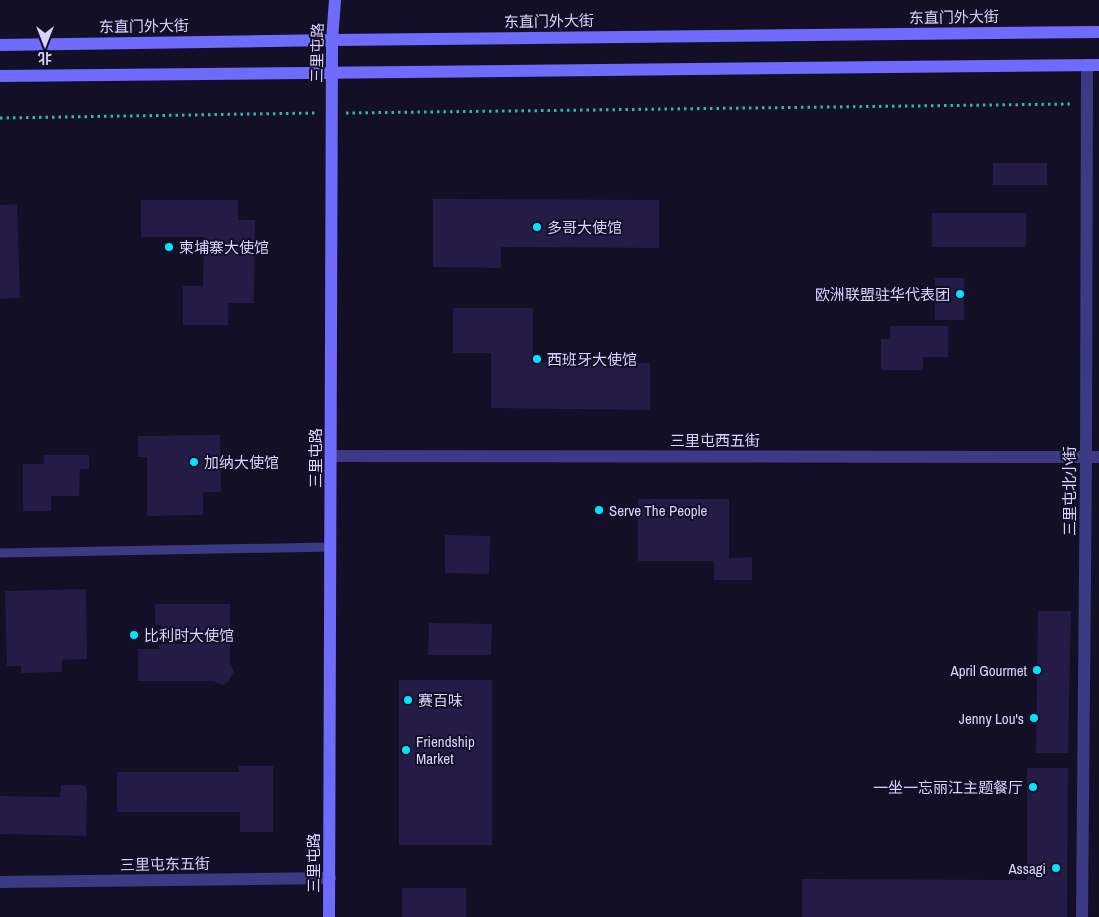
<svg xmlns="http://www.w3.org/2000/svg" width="1099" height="917" font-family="'Archivo Narrow','Noto Sans SC',sans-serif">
<rect width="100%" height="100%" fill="#130f26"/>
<path fill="#241b47" d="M 993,163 L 1047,163 L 1047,185 L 993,185 Z
M 433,199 L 659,200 L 659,248 L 501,247 L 501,268 L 433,267 Z
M 141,200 L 238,200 L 238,220 L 255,220 L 254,303 L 228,303 L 228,325 L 183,325 L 183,286 L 203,286 L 204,237 L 141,237 Z
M 17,204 L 20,298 L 0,299 L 0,205 Z
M 932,213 L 1026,213 L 1026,247 L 932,247 Z
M 935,278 L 964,278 L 964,320 L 935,320 Z
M 453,308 L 533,308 L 533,362 L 650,363 L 650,410 L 491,408 L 491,353 L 453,353 Z
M 890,326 L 948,326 L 948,357 L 923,357 L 923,370 L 881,370 L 881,339 L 890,339 Z
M 220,435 L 221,492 L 203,492 L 203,515 L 147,516 L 147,457 L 138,457 L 138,436 Z
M 44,455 L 89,455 L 89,469 L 80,469 L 79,496 L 51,496 L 51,511 L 23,511 L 23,464 L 44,464 Z
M 638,499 L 729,499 L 729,558 L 752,557 L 752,580 L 714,580 L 714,561 L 638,561 Z
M 445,535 L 490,536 L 489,574 L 445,573 Z
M 86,589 L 87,659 L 62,660 L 62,672 L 21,673 L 21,666 L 7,666 L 5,591 Z
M 155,604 L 230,604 L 230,663 L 234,672 L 228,682 L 223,685 L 213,681 L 138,681 L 138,649 L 159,649 L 159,644 L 189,644 L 189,631 L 161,631 L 161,625 L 155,625 Z
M 1038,611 L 1071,611 L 1068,753 L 1036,753 Z
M 429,623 L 492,624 L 491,655 L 428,655 Z
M 399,680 L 492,680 L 492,845 L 399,845 Z
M 239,766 L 273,766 L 273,832 L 240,832 L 240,812 L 117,812 L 117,772 L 239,772 Z
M 1027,768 L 1068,768 L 1067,917 L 802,917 L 802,879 L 1027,880 Z
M 61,785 L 81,785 L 86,787 L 87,794 L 86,836 L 0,834 L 0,796 L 60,797 Z
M 402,888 L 466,888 L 466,917 L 402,917 Z"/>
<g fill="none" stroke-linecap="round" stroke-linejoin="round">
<path stroke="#2fb8b0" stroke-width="3" stroke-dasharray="2.5 4" stroke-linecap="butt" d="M 346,113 L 1072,104
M 0,118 L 317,113"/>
<path stroke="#3d3a85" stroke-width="9" d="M 0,553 L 331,547"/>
<path stroke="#3d3a85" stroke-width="12" d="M 331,456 L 1099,457
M 0,882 L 330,878
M 1082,917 L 1086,457 L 1087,65"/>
<path stroke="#6f6bff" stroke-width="12" d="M 0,45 L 332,40 L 1099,32
M 0,76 L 1099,65
M 329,917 L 332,40 L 335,0"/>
</g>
<g fill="#00e5ff" stroke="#130f26" stroke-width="2">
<circle cx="537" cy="227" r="5"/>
<circle cx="169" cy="247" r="5"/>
<circle cx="960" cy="294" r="5"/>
<circle cx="537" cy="359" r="5"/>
<circle cx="194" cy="462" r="5"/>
<circle cx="599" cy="510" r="5"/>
<circle cx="134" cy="635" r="5"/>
<circle cx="1037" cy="670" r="5"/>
<circle cx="408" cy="700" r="5"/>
<circle cx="1034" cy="718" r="5"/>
<circle cx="406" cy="750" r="5"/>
<circle cx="1033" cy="787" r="5"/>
<circle cx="1056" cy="868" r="5"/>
</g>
<g text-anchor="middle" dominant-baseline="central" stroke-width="4" stroke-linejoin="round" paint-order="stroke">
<g font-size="15" fill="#d9d4ff" stroke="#130f26">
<text transform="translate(954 17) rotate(-1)">东直门外大街</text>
<text transform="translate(549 21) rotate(-1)">东直门外大街</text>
<text transform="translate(144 26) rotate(-1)">东直门外大街</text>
<text transform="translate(317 53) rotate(-89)">三里屯路</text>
<text x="715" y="440">三里屯西五街</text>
<text transform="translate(315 458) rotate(-90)">三里屯路</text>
<text transform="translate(1069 491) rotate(-90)">三里屯北小街</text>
<text transform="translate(313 863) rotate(-90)">三里屯路</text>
<text transform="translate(165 864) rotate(-1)">三里屯东五街</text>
</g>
<g font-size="15" fill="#d9d4ff" stroke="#130f26" text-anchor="start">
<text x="547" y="227">多哥大使馆</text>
<text x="179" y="247">柬埔寨大使馆</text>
<text x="950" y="294" text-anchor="end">欧洲联盟驻华代表团</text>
<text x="547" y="359">西班牙大使馆</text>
<text x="204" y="462">加纳大使馆</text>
<text x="609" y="510">Serve The People</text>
<text x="144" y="635">比利时大使馆</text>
<text x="1027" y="670" text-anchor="end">April Gourmet</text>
<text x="418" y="700">赛百味</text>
<text x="1024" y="718" text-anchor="end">Jenny Lou's</text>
<text x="416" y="741">Friendship<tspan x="416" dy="17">Market</tspan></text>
<text x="1023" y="787" text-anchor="end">一坐一忘丽江主题餐厅</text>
<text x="1046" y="868" text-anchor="end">Assagi</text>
</g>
</g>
<g transform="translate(45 45) rotate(180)" stroke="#130f26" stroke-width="4" paint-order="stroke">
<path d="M0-4L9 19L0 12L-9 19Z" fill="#d9d4ff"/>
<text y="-8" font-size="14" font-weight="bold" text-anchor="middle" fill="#d9d4ff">北</text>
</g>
</svg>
